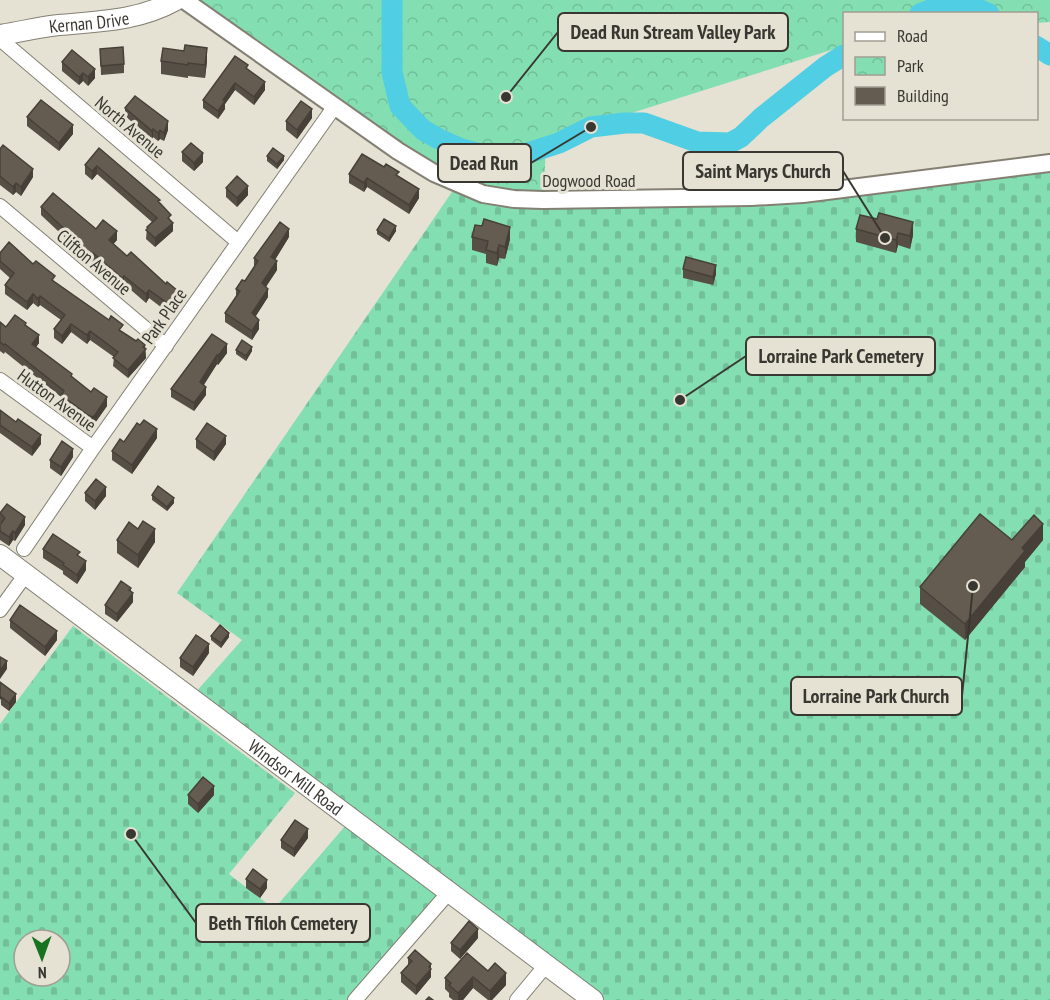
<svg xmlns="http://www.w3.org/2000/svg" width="1050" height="1000" font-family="'PT Sans Narrow',sans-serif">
<defs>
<pattern id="cemetery-stones" width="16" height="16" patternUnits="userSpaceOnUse" patternTransform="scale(1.5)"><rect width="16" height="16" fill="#83deb2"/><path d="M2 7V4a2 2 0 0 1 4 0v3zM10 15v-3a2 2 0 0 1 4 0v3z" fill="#72bf9a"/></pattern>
<pattern id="park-crowns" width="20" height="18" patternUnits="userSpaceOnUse" patternTransform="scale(1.5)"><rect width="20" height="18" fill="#83deb2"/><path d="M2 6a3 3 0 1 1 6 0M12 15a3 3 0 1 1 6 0" fill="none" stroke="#72bf9a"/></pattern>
</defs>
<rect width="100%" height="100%" fill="#e5e1d3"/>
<path fill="url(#cemetery-stones)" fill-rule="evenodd" d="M 1050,168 L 1050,1000 L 604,1000 L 195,693 L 242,640 L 177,593 L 454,189 L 543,207 Z
M 73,626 L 295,793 L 229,874 L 274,909 L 346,825 L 434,892 L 437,899 L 350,1000 L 0,1000 L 0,724 ZM 24,940 L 60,940 L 60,976 L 24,976 Z"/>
<path fill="url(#park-crowns)" d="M 195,0 L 1050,0 L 1050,22 L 1037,23 L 1036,14 L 844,14 L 844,46 L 546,140 L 544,195 L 517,194 L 462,180 L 383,133 Z"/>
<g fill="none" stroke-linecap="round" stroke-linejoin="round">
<path stroke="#50cee3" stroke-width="21" d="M 392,0 L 392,72 L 400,106 L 423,130 L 439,139 L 459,148 L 498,159 L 513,158 L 534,151 L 559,143 L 591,127 L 625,123 L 644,123 L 697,142 L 730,143 L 741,137 L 761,118 L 825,67 L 844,55
M 920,14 C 948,2 961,0 989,14
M 1036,46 L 1050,55"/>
<g stroke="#838073" stroke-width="16">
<path id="minor" d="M 0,39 L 238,242
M 0,206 L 166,346
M 0,380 L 93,448
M 24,549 L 93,448 L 335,106
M 0,610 L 26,574
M 355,1000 L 450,891
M 517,1000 L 547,964"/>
</g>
<g stroke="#838073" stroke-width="20">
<path id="tertiary" d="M 184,0 L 398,151 L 434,173 L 483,194 L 514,199 L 543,200 L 751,197 L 803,194 L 1050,163"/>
</g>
<g stroke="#838073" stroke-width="22">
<g id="secondary">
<path id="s1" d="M 0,35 C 20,32 39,27 59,25 C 101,21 138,21 176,0"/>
<path id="s2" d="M 0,555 L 593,1000"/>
</g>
</g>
<use href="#minor" stroke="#fff" stroke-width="14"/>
<use href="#tertiary" stroke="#fff" stroke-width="16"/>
<use href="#secondary" stroke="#fff" stroke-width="20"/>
</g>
<path fill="#564f46" d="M 100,49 L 124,64 L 124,73 L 101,75 Z
M 161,61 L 207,61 L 205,78 L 188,76 L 188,78 L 161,74 Z
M 62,62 L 95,78 L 88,86 L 83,81 L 79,85 L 62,71 Z
M 248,70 L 265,90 L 254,105 L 235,90 L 225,104 L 225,109 L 218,119 L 203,108 L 203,100 Z
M 125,108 L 168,130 L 164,141 L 160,139 L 158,141 L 153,137 L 152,139 L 125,116 Z
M 27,117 L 73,134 L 59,151 L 27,126 Z
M 312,118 L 297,139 L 286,130 L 286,121 Z
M 99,148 L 160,203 L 171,221 L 173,231 L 155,247 L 146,239 L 147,227 L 152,222 L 97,174 L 92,180 L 85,174 L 85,165 Z
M 0,149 L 33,177 L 21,196 L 16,192 L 13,195 L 0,185 Z
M 182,152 L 203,162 L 194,171 L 182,161 Z
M 267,156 L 284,160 L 277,169 L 267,161 Z
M 349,174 L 399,177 L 419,198 L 409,214 L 367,187 L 364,192 L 349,183 Z
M 226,188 L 248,195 L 237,207 L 226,197 Z
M 41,207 L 96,229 L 117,240 L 113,244 L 179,301 L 170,314 L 149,298 L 146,303 L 124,284 L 122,287 L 93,262 L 92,263 L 41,215 Z
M 860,215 L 913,235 L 910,249 L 898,245 L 896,253 L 856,242 L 856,229 Z
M 482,226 L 510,239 L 505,259 L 499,258 L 497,266 L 486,263 L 486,254 L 472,250 L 472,237 Z
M 377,230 L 396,231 L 389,242 L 377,234 Z
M 289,237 L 275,260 L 277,270 L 266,287 L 268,297 L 255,317 L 259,329 L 252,340 L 225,322 L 225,313 L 236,296 L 236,289 L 245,281 L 254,267 L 254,258 Z
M 0,253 L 33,264 L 55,282 L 145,349 L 146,358 L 128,378 L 113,366 L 114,357 L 90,340 L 87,344 L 71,332 L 62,344 L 54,338 L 54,329 L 61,320 L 40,305 L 38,307 L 33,303 L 27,310 L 5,294 L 5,285 L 10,278 L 0,269 Z
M 683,269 L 716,274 L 713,285 L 683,278 Z
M 0,322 L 6,327 L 26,325 L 39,343 L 36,347 L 107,406 L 95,423 L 92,426 L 88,424 L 61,404 L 61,397 L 5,352 L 4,354 L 0,351 Z
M 212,334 L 227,353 L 218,365 L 217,364 L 204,385 L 206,395 L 194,411 L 171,397 L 171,389 Z
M 236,350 L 252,351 L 246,361 L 236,354 Z
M 0,410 L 41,444 L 32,456 L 0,433 Z
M 157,438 L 132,474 L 112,460 L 112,451 L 124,442 Z
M 196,439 L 226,444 L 214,461 L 196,448 Z
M 73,457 L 61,476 L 50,468 L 50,460 Z
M 85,493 L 106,496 L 95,510 L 85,501 Z
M 152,495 L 174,503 L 167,511 L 152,500 Z
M 0,513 L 25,525 L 15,541 L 13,540 L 9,546 L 0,540 L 0,525 L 1,523 L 0,523 Z
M 138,529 L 155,542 L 138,568 L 117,553 L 117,540 Z
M 1012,540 L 1043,540 L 1025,562 L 1025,567 L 965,640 L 920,604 L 920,587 Z
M 43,549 L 80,557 L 86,570 L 77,584 L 63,574 L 63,571 L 43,558 Z
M 131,591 L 133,602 L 117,622 L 105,614 L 105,605 Z
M 10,620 L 57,640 L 45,656 L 10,628 Z
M 211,636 L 229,637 L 221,648 L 211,640 Z
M 209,653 L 193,676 L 180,667 L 180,658 Z
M 0,682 L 16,702 L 9,711 L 1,705 Z
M 188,795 L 214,795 L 198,813 L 188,804 Z
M 308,838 L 294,857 L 281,848 L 281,840 Z
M 246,879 L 267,888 L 260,898 L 246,888 Z
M 478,938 L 460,959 L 451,951 L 451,943 Z
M 408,958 L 431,973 L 431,977 L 416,995 L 401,982 L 401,973 L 408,965 Z
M 488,971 L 506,985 L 492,1000 L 488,1000 L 473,988 L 463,1000 L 453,1000 L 449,997 L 449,993 L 445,989 L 445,978 Z"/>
<path fill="#464039" d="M 207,48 L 207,61 L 205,78 L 205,65 Z
M 95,69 L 95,78 L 88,86 L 88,77 Z
M 83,73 L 83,81 L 79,85 L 79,77 Z
M 265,82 L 265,90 L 254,105 L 254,97 Z
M 235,83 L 235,90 L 225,104 L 225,109 L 218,119 L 218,111 L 223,100 Z
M 312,109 L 312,118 L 297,139 L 297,130 Z
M 168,121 L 168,130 L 164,141 L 164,133 Z
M 73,125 L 73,134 L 59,151 L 59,143 Z
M 153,129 L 153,137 L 152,139 L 152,131 Z
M 160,130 L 160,139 L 158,141 L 158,133 Z
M 203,153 L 203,162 L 194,171 L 194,163 Z
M 284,156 L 284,160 L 277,169 L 277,164 Z
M 97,166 L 97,174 L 92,180 L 92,171 Z
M 33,169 L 33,177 L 21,196 L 21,187 Z
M 367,178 L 367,187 L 364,192 L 364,183 Z
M 16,183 L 16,192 L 13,195 L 13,187 Z
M 248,186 L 248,195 L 237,207 L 237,198 Z
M 419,189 L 419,198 L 409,214 L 409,205 Z
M 913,222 L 913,235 L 910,249 L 910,236 Z
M 173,223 L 173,231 L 155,247 L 155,238 Z
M 396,226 L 396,231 L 389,242 L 389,238 Z
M 510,227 L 510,239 L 505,259 L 505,247 Z
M 289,229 L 289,237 L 271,266 L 271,257 Z
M 117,231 L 117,240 L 109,249 L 109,240 Z
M 898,233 L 898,245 L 896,253 L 896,240 Z
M 499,245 L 499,258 L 497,266 L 497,253 Z
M 93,253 L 93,262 L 92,263 L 92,255 Z
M 277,261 L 277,270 L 262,292 L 262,283 Z
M 716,265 L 716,274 L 713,285 L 713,277 Z
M 124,276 L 124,284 L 122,287 L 122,278 Z
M 268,289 L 268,297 L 252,322 L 252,313 Z
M 149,290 L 149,298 L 146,303 L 146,294 Z
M 179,292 L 179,301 L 170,314 L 170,305 Z
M 33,294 L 33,303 L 27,310 L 27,302 Z
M 40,296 L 40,305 L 38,307 L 38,299 Z
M 259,320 L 259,329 L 252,340 L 252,331 Z
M 71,324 L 71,332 L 62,344 L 62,336 Z
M 90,331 L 90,340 L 87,344 L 87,335 Z
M 39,335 L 39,343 L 32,353 L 32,344 Z
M 227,344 L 227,353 L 218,365 L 218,356 Z
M 145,345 L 146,358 L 128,378 L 128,370 Z
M 252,347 L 252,351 L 246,361 L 246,356 Z
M 217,355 L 217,364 L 200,390 L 200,382 Z
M 206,387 L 206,395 L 194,411 L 194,403 Z
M 107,397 L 107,406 L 95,423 L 92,426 L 92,417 Z
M 157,429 L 157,438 L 132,474 L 132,465 Z
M 41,435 L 41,444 L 32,456 L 32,447 Z
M 226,436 L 226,444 L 214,461 L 214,452 Z
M 73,449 L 73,457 L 61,476 L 61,467 Z
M 106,487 L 106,496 L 95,510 L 95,501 Z
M 174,498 L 174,503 L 167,511 L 167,507 Z
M 25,517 L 25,525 L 15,541 L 15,533 Z
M 1043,524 L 1043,540 L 1025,562 L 1025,567 L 965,640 L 965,624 L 1022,548 Z
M 155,529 L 155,542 L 138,568 L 138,555 Z
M 13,531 L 13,540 L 9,546 L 9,537 Z
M 86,561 L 86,570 L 77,584 L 77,575 Z
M 131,588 L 131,596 L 133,593 L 133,602 L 117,622 L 117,614 Z
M 57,631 L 57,640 L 45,656 L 45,647 Z
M 229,633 L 229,637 L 221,648 L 221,643 Z
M 209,644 L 209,653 L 193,676 L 193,667 Z
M 7,661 L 7,669 L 0,679 L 0,671 Z
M 16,694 L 16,702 L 9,711 L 9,703 Z
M 214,786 L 214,795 L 198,813 L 198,804 Z
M 308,829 L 308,838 L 294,857 L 294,849 Z
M 267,880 L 267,888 L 260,898 L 260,889 Z
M 478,929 L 478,938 L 460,959 L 460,950 Z
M 431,964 L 431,977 L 416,995 L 416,986 Z
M 506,973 L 506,985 L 492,1000 L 490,1000 L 490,991 Z
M 473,977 L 473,988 L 463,1000 L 458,1000 L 458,993 Z"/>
<path fill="#645c51" stroke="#464039" stroke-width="1.5" d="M 185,45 L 207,48 L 205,65 L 188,63 L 188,65 L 161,61 L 163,48 L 184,51 Z
M 123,47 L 124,64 L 101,66 L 100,49 Z
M 72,50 L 95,69 L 88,77 L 83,73 L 79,77 L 62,62 Z
M 235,56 L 248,65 L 246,68 L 265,82 L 254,97 L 235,83 L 223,100 L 225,101 L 218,111 L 203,100 Z
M 135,96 L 168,121 L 164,133 L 160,130 L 158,133 L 153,129 L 152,131 L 125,108 Z
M 41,100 L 73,125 L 59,143 L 27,117 Z
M 301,101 L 312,109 L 297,130 L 286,121 Z
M 191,143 L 203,153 L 194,163 L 182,152 Z
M 3,145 L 33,169 L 21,187 L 16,183 L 13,187 L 0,176 L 0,149 Z
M 99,148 L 160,200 L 158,201 L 171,215 L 168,218 L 173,223 L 155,238 L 146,230 L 148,228 L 147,227 L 157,218 L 97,166 L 92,171 L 85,165 Z
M 273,148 L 284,156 L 277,164 L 267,156 Z
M 362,154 L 384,167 L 386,164 L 399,172 L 396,175 L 419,189 L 409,205 L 367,178 L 364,183 L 349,174 Z
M 237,176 L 248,186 L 237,198 L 226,188 Z
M 53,193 L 96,229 L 103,220 L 117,231 L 109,240 L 127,256 L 131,252 L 166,284 L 167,282 L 179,292 L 170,305 L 149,290 L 146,294 L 124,276 L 122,278 L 93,253 L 92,255 L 41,207 Z
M 879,213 L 913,222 L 910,236 L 898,233 L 896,240 L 856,229 L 860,215 L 877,219 Z
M 384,219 L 396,226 L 389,238 L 377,230 Z
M 484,219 L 510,227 L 505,247 L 499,245 L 497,253 L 486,250 L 488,241 L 472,237 L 475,225 L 482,226 Z
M 280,222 L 289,229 L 271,257 L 277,261 L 262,283 L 268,289 L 252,313 L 259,320 L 252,331 L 225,313 L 240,291 L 236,289 L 242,280 L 245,281 L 258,261 L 254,258 Z
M 9,242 L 33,264 L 36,261 L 55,276 L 52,280 L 109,320 L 111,316 L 123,325 L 119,330 L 136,341 L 138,339 L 145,345 L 143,347 L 146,349 L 128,370 L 113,358 L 118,352 L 90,331 L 87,335 L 71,324 L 62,336 L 54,329 L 65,315 L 40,296 L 38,299 L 33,294 L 27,302 L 5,285 L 14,273 L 0,261 L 0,253 Z
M 686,257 L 716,265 L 713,277 L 683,269 Z
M 15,315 L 26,323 L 25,325 L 39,335 L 32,344 L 72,374 L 71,376 L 91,392 L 94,388 L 107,397 L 95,415 L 92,417 L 88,415 L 61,395 L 64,391 L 5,344 L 4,345 L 0,342 L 0,322 L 6,327 Z
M 212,334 L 227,344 L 218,356 L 217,355 L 200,382 L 206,387 L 194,403 L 171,389 Z
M 242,340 L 252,347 L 246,356 L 236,350 Z
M 0,410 L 16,422 L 18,419 L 41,435 L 32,447 L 0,425 Z
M 144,420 L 157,429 L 132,465 L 112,451 L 120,439 L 124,442 L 137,423 L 140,425 Z
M 207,423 L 226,436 L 214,452 L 196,439 Z
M 62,441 L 73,449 L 61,467 L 50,460 Z
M 96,479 L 106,487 L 95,501 L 85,493 Z
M 158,486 L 174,498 L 167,507 L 152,495 Z
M 7,504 L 25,517 L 15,533 L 13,531 L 9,537 L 0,531 L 0,525 L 5,518 L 0,513 Z
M 980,514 L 1012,540 L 1034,515 L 1043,524 L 1022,548 L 1025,551 L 965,624 L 920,587 Z
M 143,521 L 155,529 L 138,555 L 117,540 L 129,522 L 138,529 Z
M 53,534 L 80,552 L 77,555 L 86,561 L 77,575 L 63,565 L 64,563 L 43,549 Z
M 121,581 L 131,588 L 129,590 L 133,593 L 117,614 L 105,605 Z
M 20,605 L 57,631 L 45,647 L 10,620 Z
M 220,625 L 229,633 L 221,643 L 211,636 Z
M 196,635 L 209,644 L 193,667 L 180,658 Z
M 0,657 L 7,661 L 0,671 Z
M 0,682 L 16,694 L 9,703 L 1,697 L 0,699 Z
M 203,777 L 214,786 L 198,804 L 188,795 Z
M 295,820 L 308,829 L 294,849 L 281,840 Z
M 253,869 L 267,880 L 260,889 L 246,879 Z
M 469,921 L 478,929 L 460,950 L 451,943 Z
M 415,950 L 431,964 L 429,967 L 431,969 L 416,986 L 401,973 L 412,961 L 408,958 Z
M 467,953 L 488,971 L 495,963 L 506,973 L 490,991 L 473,977 L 458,993 L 449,985 L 451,983 L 445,978 Z
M 429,997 L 433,1000 L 426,1000 Z"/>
<g text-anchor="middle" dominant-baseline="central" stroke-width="6" stroke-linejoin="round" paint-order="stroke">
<g font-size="18" fill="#393732" stroke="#e5e1d3">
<text stroke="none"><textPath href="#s1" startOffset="90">Kernan Drive</textPath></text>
<text transform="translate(130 127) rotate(40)">North Avenue</text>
<text x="589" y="180">Dogwood Road</text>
<text transform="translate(94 262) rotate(40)">Clifton Avenue</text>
<text transform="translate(164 316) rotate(-55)">Park Place</text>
<text transform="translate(57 400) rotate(36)">Hutton Avenue</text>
<text stroke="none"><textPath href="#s2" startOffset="370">Windsor Mill Road</textPath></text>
</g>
</g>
<path fill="none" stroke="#393732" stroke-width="2" d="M506 97L558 32M591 127L531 163M885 238L843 171M680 400L746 356M973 586L962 696M131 834L196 923"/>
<g fill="#393732" stroke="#e5e1d3" stroke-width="2">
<circle cx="506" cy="97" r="6"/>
<circle cx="591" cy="127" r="6"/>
<circle cx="885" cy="238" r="6"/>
<circle cx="680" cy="400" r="6"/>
<circle cx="973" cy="586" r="6"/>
<circle cx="131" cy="834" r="6"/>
</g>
<g fill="#e5e1d3" stroke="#393732" stroke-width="2">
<rect x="558" y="13" width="230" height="38" rx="6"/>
<rect x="438" y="144" width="93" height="38" rx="6"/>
<rect x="683" y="152" width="160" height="38" rx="6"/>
<rect x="746" y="337" width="189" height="38" rx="6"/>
<rect x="791" y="677" width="171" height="38" rx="6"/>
<rect x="196" y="904" width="174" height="38" rx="6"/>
</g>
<g font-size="20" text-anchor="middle" font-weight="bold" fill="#393732">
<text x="673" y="39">Dead Run Stream Valley Park</text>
<text x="484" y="170">Dead Run</text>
<text x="763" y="178">Saint Marys Church</text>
<text x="841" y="363">Lorraine Park Cemetery</text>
<text x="876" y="703">Lorraine Park Church</text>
<text x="283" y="930">Beth Tfiloh Cemetery</text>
</g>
<rect x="843" y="12" width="195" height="108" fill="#e5e1d3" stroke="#a09d93" stroke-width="1.5"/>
<rect x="855" y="32" width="30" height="9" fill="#ffffff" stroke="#a09d93" stroke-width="1.5"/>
<text x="897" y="42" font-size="18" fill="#393732">Road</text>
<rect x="855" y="57" width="30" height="18" fill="url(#park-crowns)" stroke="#a09d93" stroke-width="1.5"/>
<text x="897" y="72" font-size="18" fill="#393732">Park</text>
<rect x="855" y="87" width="30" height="18" fill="#645c51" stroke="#a09d93" stroke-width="1.5"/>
<text x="897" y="102" font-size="18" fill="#393732">Building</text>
<g transform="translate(42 958) rotate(179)"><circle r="28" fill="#e5e1d3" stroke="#a09d93" stroke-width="1.5"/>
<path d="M0-4.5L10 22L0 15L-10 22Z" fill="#187320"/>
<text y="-9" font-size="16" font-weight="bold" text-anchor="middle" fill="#393732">N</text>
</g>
</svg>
